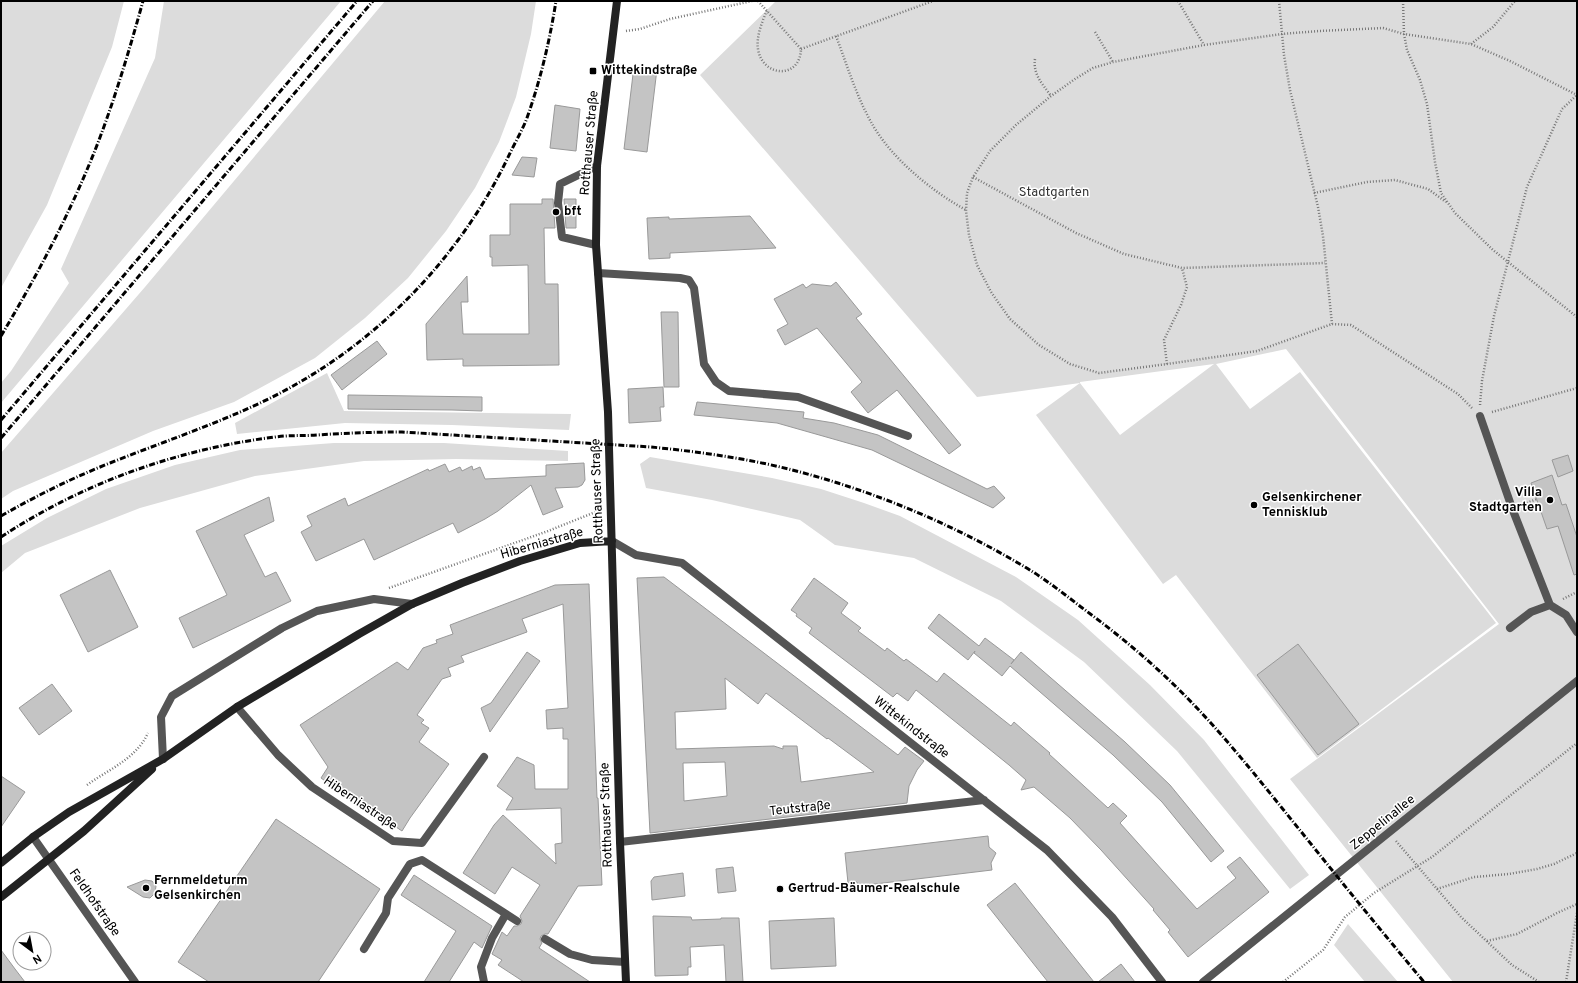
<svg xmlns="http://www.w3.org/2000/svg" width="1578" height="983" font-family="Overpass,sans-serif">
<rect width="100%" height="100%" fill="#fff"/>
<path fill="#dcdcdc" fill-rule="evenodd" d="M 1,1 L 124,1 L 112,47 L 47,205 L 1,288 Z
M 164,1 L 341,1 L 1,403 L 1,383 L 11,371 L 69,283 L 61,269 L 155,58 Z
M 385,1 L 536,1 L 531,34 L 516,97 L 499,142 L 475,188 L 446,231 L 408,278 L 365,318 L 315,358 L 234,402 L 153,431 L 13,491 L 1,499 L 1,453 L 145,287 Z
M 776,1 L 1577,1 L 1577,982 L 1453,982 L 1290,779 L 1499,624 L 1286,349 L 1216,364 L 1250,409 L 1300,372 L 1496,623 L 1317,758 L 1176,575 L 1163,584 L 1036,415 L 1080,383 L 977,397 L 700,75 ZM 1214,364 L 1120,435 L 1080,383 L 1080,382 Z
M 327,373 L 344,411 L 571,414 L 569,430 L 452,425 L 345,423 L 237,434 L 235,423 Z
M 334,443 L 444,443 L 568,451 L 568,461 L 456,459 L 364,461 L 255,476 L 140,508 L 25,553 L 1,573 L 1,546 L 47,518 L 106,489 L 175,465 L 240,450 Z
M 650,457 L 772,478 L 821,489 L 864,503 L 900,516 L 1016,577 L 1078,620 L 1150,685 L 1204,740 L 1309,875 L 1290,889 L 1177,751 L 1084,662 L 1001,601 L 914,558 L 835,545 L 800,520 L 712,500 L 646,488 L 640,464 Z
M 1348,924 L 1398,982 L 1365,982 L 1334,945 Z"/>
<path fill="#c4c4c4" stroke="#999" fill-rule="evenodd" d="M 634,66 L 657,69 L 647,152 L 624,149 Z
M 555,105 L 580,109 L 576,151 L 550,148 Z
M 522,157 L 537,158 L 534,177 L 512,175 Z
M 542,199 L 553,199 L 555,228 L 544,228 L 545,284 L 558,284 L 559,365 L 463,366 L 463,359 L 427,360 L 426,324 L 467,276 L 468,302 L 461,302 L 463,334 L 529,334 L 528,265 L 492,266 L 492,257 L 490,257 L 490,235 L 510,235 L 510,204 L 542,204 Z
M 564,199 L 576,199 L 576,228 L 566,228 Z
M 750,216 L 776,248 L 670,253 L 670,258 L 649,259 L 647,218 L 669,217 L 669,219 Z
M 836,282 L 862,314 L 856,318 L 961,445 L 949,454 L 897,390 L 868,413 L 851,392 L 862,382 L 817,328 L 785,345 L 777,330 L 788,324 L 774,299 L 803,284 L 806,288 L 812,284 L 831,286 Z
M 661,312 L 678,312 L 679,387 L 664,387 Z
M 377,341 L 387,354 L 342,390 L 331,375 Z
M 663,387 L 664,407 L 660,407 L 661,421 L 629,423 L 628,389 Z
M 348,395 L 482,397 L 482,411 L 452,410 L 348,409 Z
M 697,402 L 804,412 L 803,418 L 834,423 L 878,435 L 987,489 L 994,486 L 1005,498 L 993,508 L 872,450 L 777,423 L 694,415 Z
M 1568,455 L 1573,471 L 1558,477 L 1552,460 Z
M 584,463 L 585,480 L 582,485 L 578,487 L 555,488 L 563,507 L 543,515 L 531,485 L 498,511 L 485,519 L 458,533 L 453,523 L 374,560 L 364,539 L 316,561 L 301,532 L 312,526 L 307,516 L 345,498 L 348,506 L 428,469 L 429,471 L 445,464 L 449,472 L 460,467 L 462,471 L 472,466 L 473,470 L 480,467 L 485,479 L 546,476 L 546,465 Z
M 1552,475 L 1562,505 L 1566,504 L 1577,537 L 1577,574 L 1574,575 L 1558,526 L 1547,529 L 1531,483 Z
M 269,497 L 274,521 L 244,535 L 265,577 L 276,572 L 291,601 L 193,648 L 179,618 L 227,595 L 196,531 Z
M 110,570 L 138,627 L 88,652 L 60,595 Z
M 664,577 L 898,755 L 905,747 L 924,761 L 917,770 L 909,786 L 907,803 L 650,833 L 637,578 ZM 725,678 L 758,704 L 766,693 L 827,739 L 828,738 L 874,772 L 801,782 L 797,746 L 783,746 L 783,749 L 774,746 L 676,749 L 675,712 L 726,709 ZM 725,762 L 727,796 L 684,801 L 683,763 Z
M 814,578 L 848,603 L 841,613 L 861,628 L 858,631 L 885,651 L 887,648 L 904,661 L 906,659 L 937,682 L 944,673 L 1011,726 L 1014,722 L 1023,730 L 1050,753 L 1049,754 L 1108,808 L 1113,803 L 1127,816 L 1120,823 L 1197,909 L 1236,878 L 1227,867 L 1240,857 L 1269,892 L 1188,957 L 1168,932 L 1170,930 L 1153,910 L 1154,909 L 1101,850 L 1070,818 L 1034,787 L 1021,790 L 1026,780 L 1009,765 L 916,690 L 908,701 L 897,693 L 893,697 L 809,633 L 812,628 L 796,616 L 797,614 L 791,610 Z
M 589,584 L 597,798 L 598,798 L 602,885 L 578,886 L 548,934 L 545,934 L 541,936 L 540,939 L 542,943 L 539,948 L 590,982 L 524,982 L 498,965 L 502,960 L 492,954 L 502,932 L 507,936 L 514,926 L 517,926 L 521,924 L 522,921 L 520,916 L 540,885 L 512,867 L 495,894 L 463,873 L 494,825 L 503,815 L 556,864 L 555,844 L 562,843 L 561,808 L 506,810 L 513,798 L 497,786 L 517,757 L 534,765 L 535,789 L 568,789 L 568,739 L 563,739 L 563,728 L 547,729 L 546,710 L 568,708 L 563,604 L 522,619 L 527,632 L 461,656 L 464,662 L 448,668 L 451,676 L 442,679 L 417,715 L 424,720 L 421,723 L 429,728 L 419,742 L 449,764 L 410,818 L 402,831 L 372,811 L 370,813 L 321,778 L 328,767 L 300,725 L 397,662 L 408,670 L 423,648 L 437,643 L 436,640 L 453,634 L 450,625 L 555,585 Z
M 939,614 L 979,646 L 985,638 L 1014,660 L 1011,664 L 1021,652 L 1125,742 L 1170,785 L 1224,851 L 1211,862 L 1162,802 L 1113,755 L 1010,666 L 1002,676 L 974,653 L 975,651 L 968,660 L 928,628 Z
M 1298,644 L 1359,724 L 1318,755 L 1257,675 Z
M 527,652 L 540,661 L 490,732 L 481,708 L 491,703 Z
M 52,684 L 72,711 L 39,735 L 19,708 Z
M 1,776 L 25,792 L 1,827 Z
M 276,819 L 380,889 L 318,982 L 209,982 L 178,962 Z
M 988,836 L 989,847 L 996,853 L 991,863 L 992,870 L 858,886 L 857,882 L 848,883 L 845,853 Z
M 733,867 L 736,891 L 718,893 L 716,869 Z
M 683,873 L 685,896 L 652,900 L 651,881 L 654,877 Z
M 414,875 L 492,926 L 482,948 L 474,942 L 449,982 L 424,982 L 456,931 L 401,895 Z
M 145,880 L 152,881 L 156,886 L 155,893 L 150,898 L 143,897 L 127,887 Z
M 1015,883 L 1094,982 L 1048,982 L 987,905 Z
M 653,916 L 691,917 L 692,920 L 721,919 L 721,918 L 739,918 L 743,982 L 726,982 L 724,945 L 690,947 L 691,967 L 688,967 L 688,975 L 655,976 Z
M 834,918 L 836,966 L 771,969 L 769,921 Z
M 1,950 L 15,969 L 25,982 L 1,982 Z
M 1121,964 L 1135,982 L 1098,982 Z"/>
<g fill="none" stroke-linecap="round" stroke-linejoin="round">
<path stroke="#777" stroke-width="2.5" stroke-dasharray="1 2" stroke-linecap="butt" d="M 758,1 L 801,49 C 800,80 762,77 758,49 C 756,37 762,22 767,10
M 1178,1 L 1204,45
M 1279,1 L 1284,55 L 1290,90 L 1318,207 L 1323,236 L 1332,324
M 1403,1 L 1404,34 L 1407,50 L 1420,80 L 1427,104 L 1435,162 L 1441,193 L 1455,213 L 1493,250 L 1577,317
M 626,31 L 640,29 L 670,19 L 752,1
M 1095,32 L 1113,62
M 836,36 C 847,65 856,95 871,122 C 890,157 931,191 966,210
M 1471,44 L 1493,27 L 1515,1
M 801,49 L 933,1
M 1035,59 C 1033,75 1042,83 1051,96
M 973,177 L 1076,233 L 1124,254 L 1182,268 L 1325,263
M 1314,193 L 1367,182 L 1395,180 L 1428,189 L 1446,202
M 1167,364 L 1164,340 L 1181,305 L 1187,287 L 1182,268
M 1480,405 L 1482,381 L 1494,316 L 1527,187 L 1562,109 L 1577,95
M 1472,408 L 1458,394 L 1351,325 L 1332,324 L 1257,351 L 1167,364 L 1099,373 L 1070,364 L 1039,345 L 1010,319 L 991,292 L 977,265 L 969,235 L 966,211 L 967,193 L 973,177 L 990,151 L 1016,125 L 1051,96 L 1075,79 L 1093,68 L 1113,62 L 1204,45 L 1282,34 L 1319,31 L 1383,28 L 1404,34 L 1471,44 L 1510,61 L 1577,95
M 1492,412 L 1577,388
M 1524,504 L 1537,499
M 389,588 L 548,531 L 598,511
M 1563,599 L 1577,592
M 87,785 C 109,769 136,759 148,733
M 1396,841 L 1461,917 L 1512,965 L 1539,982
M 1437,889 L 1474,877 L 1509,874 L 1537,869 L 1554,864 L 1577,853
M 1487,941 L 1517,934 L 1557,913 L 1577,904
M 1283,982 L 1323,950 L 1345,917 L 1374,893 L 1432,857 L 1577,743
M 1566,982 L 1577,913"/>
<path stroke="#555" stroke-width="8" d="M 596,245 L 562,237 L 558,203 L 560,184 L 597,166
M 598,273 L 680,278 L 689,280 L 694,288 L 704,364 L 716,382 L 729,391 L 798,397 L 908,436
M 1480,416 L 1512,508 L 1550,605 L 1566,615 L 1577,632
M 1510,628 L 1531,612 L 1550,605
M 237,707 L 278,755 L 312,787 L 393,841 L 422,843 L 484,757
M 163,759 L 161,717 L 172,696 L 282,628 L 317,611 L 374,599 L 412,604
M 545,939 L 570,954 L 592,960 L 625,962
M 364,949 L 386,913 L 388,898 L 410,864 L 422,860 L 517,921
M 484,982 L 481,967 L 492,938 L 506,914"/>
<path stroke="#555" stroke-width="8" d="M 612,541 L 636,555 L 682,563 L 1047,850 L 1112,917 L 1162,982
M 33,837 L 135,982
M 620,842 L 984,800
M 1203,982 L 1577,681"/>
<path stroke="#222" stroke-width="8" d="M 617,1 L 597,166 L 596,245 L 608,412 L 620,842 L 626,982
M 1,863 L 33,837 L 69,812 L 163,759 L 237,707 L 359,634 L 412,604 L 462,583 L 520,561 L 580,543 L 612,541
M 1,897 L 84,831 L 152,769"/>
<path stroke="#000" stroke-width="3" stroke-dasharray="6 2 1 2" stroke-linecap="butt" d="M 1,336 C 38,274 73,208 99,140 C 116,95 130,48 143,1
M 1,420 L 357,1
M 1,438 L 373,1
M 1,516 C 36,496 72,478 110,463 C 160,443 211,426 260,403 C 369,352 460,261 511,151 C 517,139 524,127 528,115 C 541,78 550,39 556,1
M 1,537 C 83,483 178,449 275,437 C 289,435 303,436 317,435 C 346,433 374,432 402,432 L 651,447 C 701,452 752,459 800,472 C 879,493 956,526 1025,567 C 1045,579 1063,593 1081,607 C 1122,637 1161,670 1196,707 C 1234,747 1268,791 1303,834 C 1343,884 1383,933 1424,982"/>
</g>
<g fill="#000" stroke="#fff" stroke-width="1.5">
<rect x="589" y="67" width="8" height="8" rx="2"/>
<circle cx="556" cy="212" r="4"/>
<circle cx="1550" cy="500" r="4"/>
<circle cx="1254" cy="505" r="4"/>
<circle cx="146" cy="888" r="4"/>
<circle cx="780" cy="889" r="4"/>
</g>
<g text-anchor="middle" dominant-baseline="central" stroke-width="3" stroke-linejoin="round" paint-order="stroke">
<g font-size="13" font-weight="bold" fill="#000" stroke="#fff" text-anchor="start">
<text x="601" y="71">Wittekindstraße</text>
<text x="564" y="212">bft</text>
<text x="1542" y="493" text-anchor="end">Villa<tspan x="1542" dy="15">Stadtgarten</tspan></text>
<text x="1262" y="498">Gelsenkirchener<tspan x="1262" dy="15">Tennisklub</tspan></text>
<text x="154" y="881">Fernmeldeturm<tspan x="154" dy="15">Gelsenkirchen</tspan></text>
<text x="788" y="889">Gertrud-Bäumer-Realschule</text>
</g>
<g font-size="13" fill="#000" stroke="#fff">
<text transform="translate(590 143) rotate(-85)">Rotthauser Straße</text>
<text transform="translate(598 491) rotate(-92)">Rotthauser Straße</text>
<text transform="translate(542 544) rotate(-16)">Hiberniastraße</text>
<text transform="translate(911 728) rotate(38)">Wittekindstraße</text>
<text transform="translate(360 804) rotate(34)">Hiberniastraße</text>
<text transform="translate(800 809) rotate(-6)">Teutstraße</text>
<text transform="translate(607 815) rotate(-92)">Rotthauser Straße</text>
<text transform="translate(1383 823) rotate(-39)">Zeppelinallee</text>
<text transform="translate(94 903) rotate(55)">Feldhofstraße</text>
</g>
<g font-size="13" fill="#333" stroke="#fff">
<text x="1054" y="193">Stadtgarten</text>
</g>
</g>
<rect width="1578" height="983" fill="none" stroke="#000000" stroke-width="4"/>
<g transform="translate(32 951) rotate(148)"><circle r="19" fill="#ffffff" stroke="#999999"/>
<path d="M0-3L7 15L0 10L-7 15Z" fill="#000000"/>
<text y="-6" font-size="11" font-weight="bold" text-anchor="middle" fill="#000000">N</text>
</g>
</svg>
